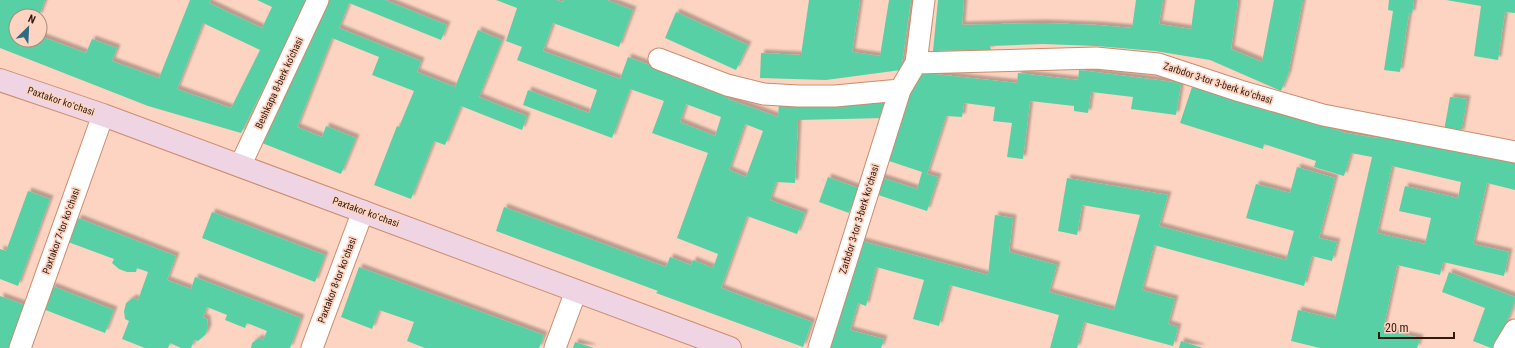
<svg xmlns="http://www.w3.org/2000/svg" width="1515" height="348" font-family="'Roboto Condensed',sans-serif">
<defs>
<filter id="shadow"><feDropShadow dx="3.5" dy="-3.5" stdDeviation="1" flood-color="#0004"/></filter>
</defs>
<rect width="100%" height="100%" fill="#fdd4c1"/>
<path fill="#58d0a5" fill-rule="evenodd" filter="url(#shadow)" d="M 0,0 L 45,0 L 39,16 L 16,16 L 16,40 L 40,40 L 40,36 L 86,53 L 92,39 L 117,48 L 112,61 L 159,78 L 190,0 L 211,0 L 209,3 L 262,28 L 272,7 L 257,0 L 306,0 L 288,40 L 241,133 L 148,106 L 0,48 ZM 203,23 L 260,50 L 231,108 L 177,89 Z
M 325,0 L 385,0 L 447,25 L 441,40 L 349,3 L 339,28 L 421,61 L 417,72 L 455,87 L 478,30 L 502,40 L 479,97 L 527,116 L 522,130 L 461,106 L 445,145 L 434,141 L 411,199 L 374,185 L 397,126 L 399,127 L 414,91 L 372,75 L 379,57 L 332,38 L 297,127 L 322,137 L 326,126 L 356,138 L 341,174 L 262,143 L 313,16 Z
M 496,0 L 556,0 L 563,2 L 564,0 L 607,0 L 633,10 L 619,47 L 553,23 L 543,51 L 620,79 L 628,57 L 730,95 L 728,99 L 778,117 L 779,102 L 884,99 L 885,118 L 798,120 L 795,183 L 776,182 L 770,200 L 805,213 L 797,234 L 747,216 L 721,288 L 812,322 L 803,347 L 656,293 L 658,291 L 496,231 L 504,207 L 666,267 L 670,257 L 691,265 L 693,260 L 713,268 L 718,254 L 677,238 L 708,153 L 652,133 L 664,101 L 630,89 L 612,138 L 523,105 L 528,90 L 589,113 L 597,90 L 517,60 L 522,47 L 506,41 L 517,8 ZM 686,104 L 721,117 L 715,136 L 680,122 ZM 745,124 L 763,131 L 746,177 L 729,170 Z
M 809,0 L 860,0 L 852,52 L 880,56 L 889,0 L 911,0 L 901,70 L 826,80 L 760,78 L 761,53 L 801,55 Z
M 938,0 L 964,0 L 962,25 L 1043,23 L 1097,25 L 1132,28 L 1136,0 L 1163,0 L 1159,24 L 1191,29 L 1195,0 L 1238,0 L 1231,49 L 1262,62 L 1274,0 L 1303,0 L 1288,74 L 1281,91 L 1210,60 L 1155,51 L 1096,46 L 1043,44 L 990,46 L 991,50 L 933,51 Z
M 1389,0 L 1414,0 L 1412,14 L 1409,13 L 1400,72 L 1384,70 L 1393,11 L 1388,10 Z
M 1446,0 L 1515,0 L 1515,13 L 1505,12 L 1498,60 L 1474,56 L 1481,6 Z
M 676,12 L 748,45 L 736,70 L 665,38 Z
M 1079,70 L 1181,83 L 1176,115 L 1131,109 L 1133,97 L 1091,92 L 1088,113 L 1074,111 L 1074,106 L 1030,101 L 1023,159 L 1007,157 L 1012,123 L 993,121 L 995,107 L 964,103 L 962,117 L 946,116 L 927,174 L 938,177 L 927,211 L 872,193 L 877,176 L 917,189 L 922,172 L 883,159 L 907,86 L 924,73 L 1017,83 L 1018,73 L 1078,80 Z
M 1192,87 L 1274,113 L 1275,110 L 1346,133 L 1377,138 L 1378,131 L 1515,162 L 1515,190 L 1487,183 L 1473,244 L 1509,252 L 1504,276 L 1443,262 L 1440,275 L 1397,265 L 1383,330 L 1420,338 L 1417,348 L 1320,348 L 1291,341 L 1298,310 L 1335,319 L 1372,157 L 1351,153 L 1344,176 L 1314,167 L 1316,161 L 1264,144 L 1263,149 L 1180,123 ZM 1392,166 L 1461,182 L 1458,198 L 1405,186 L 1399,211 L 1431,218 L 1425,244 L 1377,233 Z
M 1450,97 L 1467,99 L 1461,133 L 1444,131 Z
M 1297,167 L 1335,178 L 1319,238 L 1337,242 L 1332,261 L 1312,256 L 1304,286 L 1154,245 L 1142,290 L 1175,299 L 1168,324 L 1178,327 L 1173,346 L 1084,322 L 1077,348 L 1050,348 L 1059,315 L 950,285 L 939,326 L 913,319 L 924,280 L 876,267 L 866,306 L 858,303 L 850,330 L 884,339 L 881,348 L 822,348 L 858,240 L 988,275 L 995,215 L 1013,218 L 1009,252 L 1057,265 L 1049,292 L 1114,310 L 1140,215 L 1082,205 L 1077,235 L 1058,231 L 1067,178 L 1168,195 L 1159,226 L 1286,260 L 1294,231 L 1246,218 L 1256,184 L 1290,193 Z
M 828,177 L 858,188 L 849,213 L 819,202 Z
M 28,191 L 50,199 L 18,286 L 0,279 L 0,249 L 6,251 Z
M 212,212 L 325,255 L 315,282 L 202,238 Z
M 78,218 L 176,256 L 167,280 L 191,289 L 195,277 L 301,318 L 290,348 L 251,348 L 252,343 L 259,338 L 263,340 L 267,331 L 247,323 L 245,328 L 225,320 L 227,315 L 207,307 L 203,317 L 207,319 L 208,328 L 205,335 L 198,341 L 194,340 L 191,348 L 181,348 L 170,343 L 168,348 L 145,348 L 122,339 L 129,321 L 125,319 L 124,311 L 126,303 L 133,298 L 138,300 L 148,272 L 137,268 L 136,272 L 127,272 L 119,269 L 112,263 L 114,259 L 68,242 Z
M 359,267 L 544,335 L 539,348 L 425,348 L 407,341 L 414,322 L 379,310 L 372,329 L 341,317 Z
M 1449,272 L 1515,297 L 1515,300 L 1497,348 L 1491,348 L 1473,341 L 1485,308 L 1442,292 Z
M 52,286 L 114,310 L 105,333 L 43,309 Z
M 0,296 L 25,305 L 9,348 L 0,348 Z
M 1181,341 L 1203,348 L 1179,348 Z
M 575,342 L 594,348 L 573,348 Z"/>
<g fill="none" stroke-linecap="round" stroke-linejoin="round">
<g stroke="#cb8c6e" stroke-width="23">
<path id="street" d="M 659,59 L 727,85 L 764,94 L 798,96 L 835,96 L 900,90
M 916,63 L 1096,58 L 1158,64 L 1240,91 L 1323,115 L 1515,152
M 240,166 L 318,0
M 20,348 L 103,115
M 312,348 L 363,211
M 555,348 L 576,291
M 819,348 L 900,90 L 916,63 L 924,0
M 1504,348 L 1515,330"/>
</g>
<g stroke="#cb8c6e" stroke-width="24">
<path id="secondary" d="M 0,80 L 103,115 L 730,348"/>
</g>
<use href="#street" stroke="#fff" stroke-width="21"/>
<use href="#secondary" stroke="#efd5e3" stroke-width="22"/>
</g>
<g text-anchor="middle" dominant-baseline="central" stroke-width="3.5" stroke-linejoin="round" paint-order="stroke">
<g font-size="10" fill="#31190d" stroke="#fdd4c1">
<text transform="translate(279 83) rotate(-65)">Beshkapa 8-berk koʼchasi</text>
<text transform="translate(1218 83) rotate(18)">Zarbdor 3-tor 3-berk koʻchasi</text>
<text transform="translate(61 101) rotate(19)">Paxtakor koʻchasi</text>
<text transform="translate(366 212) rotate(20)">Paxtakor koʻchasi</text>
<text transform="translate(859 219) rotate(-73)">Zarbdor 3-tor 3-berk koʻchasi</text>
<text transform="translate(61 231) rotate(-70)">Paxtakor 7-tor koʻchasi</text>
<text transform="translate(337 280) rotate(-69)">Paxtakor 8-tor koʻchasi</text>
</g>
</g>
<g transform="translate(28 28) rotate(24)"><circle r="19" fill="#fdd4c1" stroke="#ab8979"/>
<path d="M0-3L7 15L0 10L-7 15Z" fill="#2e6a81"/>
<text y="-6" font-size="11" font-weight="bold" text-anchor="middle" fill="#31190d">N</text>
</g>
<path d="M1379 332v6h75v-6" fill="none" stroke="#31190d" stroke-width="2"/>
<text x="1385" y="332" font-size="12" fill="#31190d" stroke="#fdd4c1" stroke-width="3" paint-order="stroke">20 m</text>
</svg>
